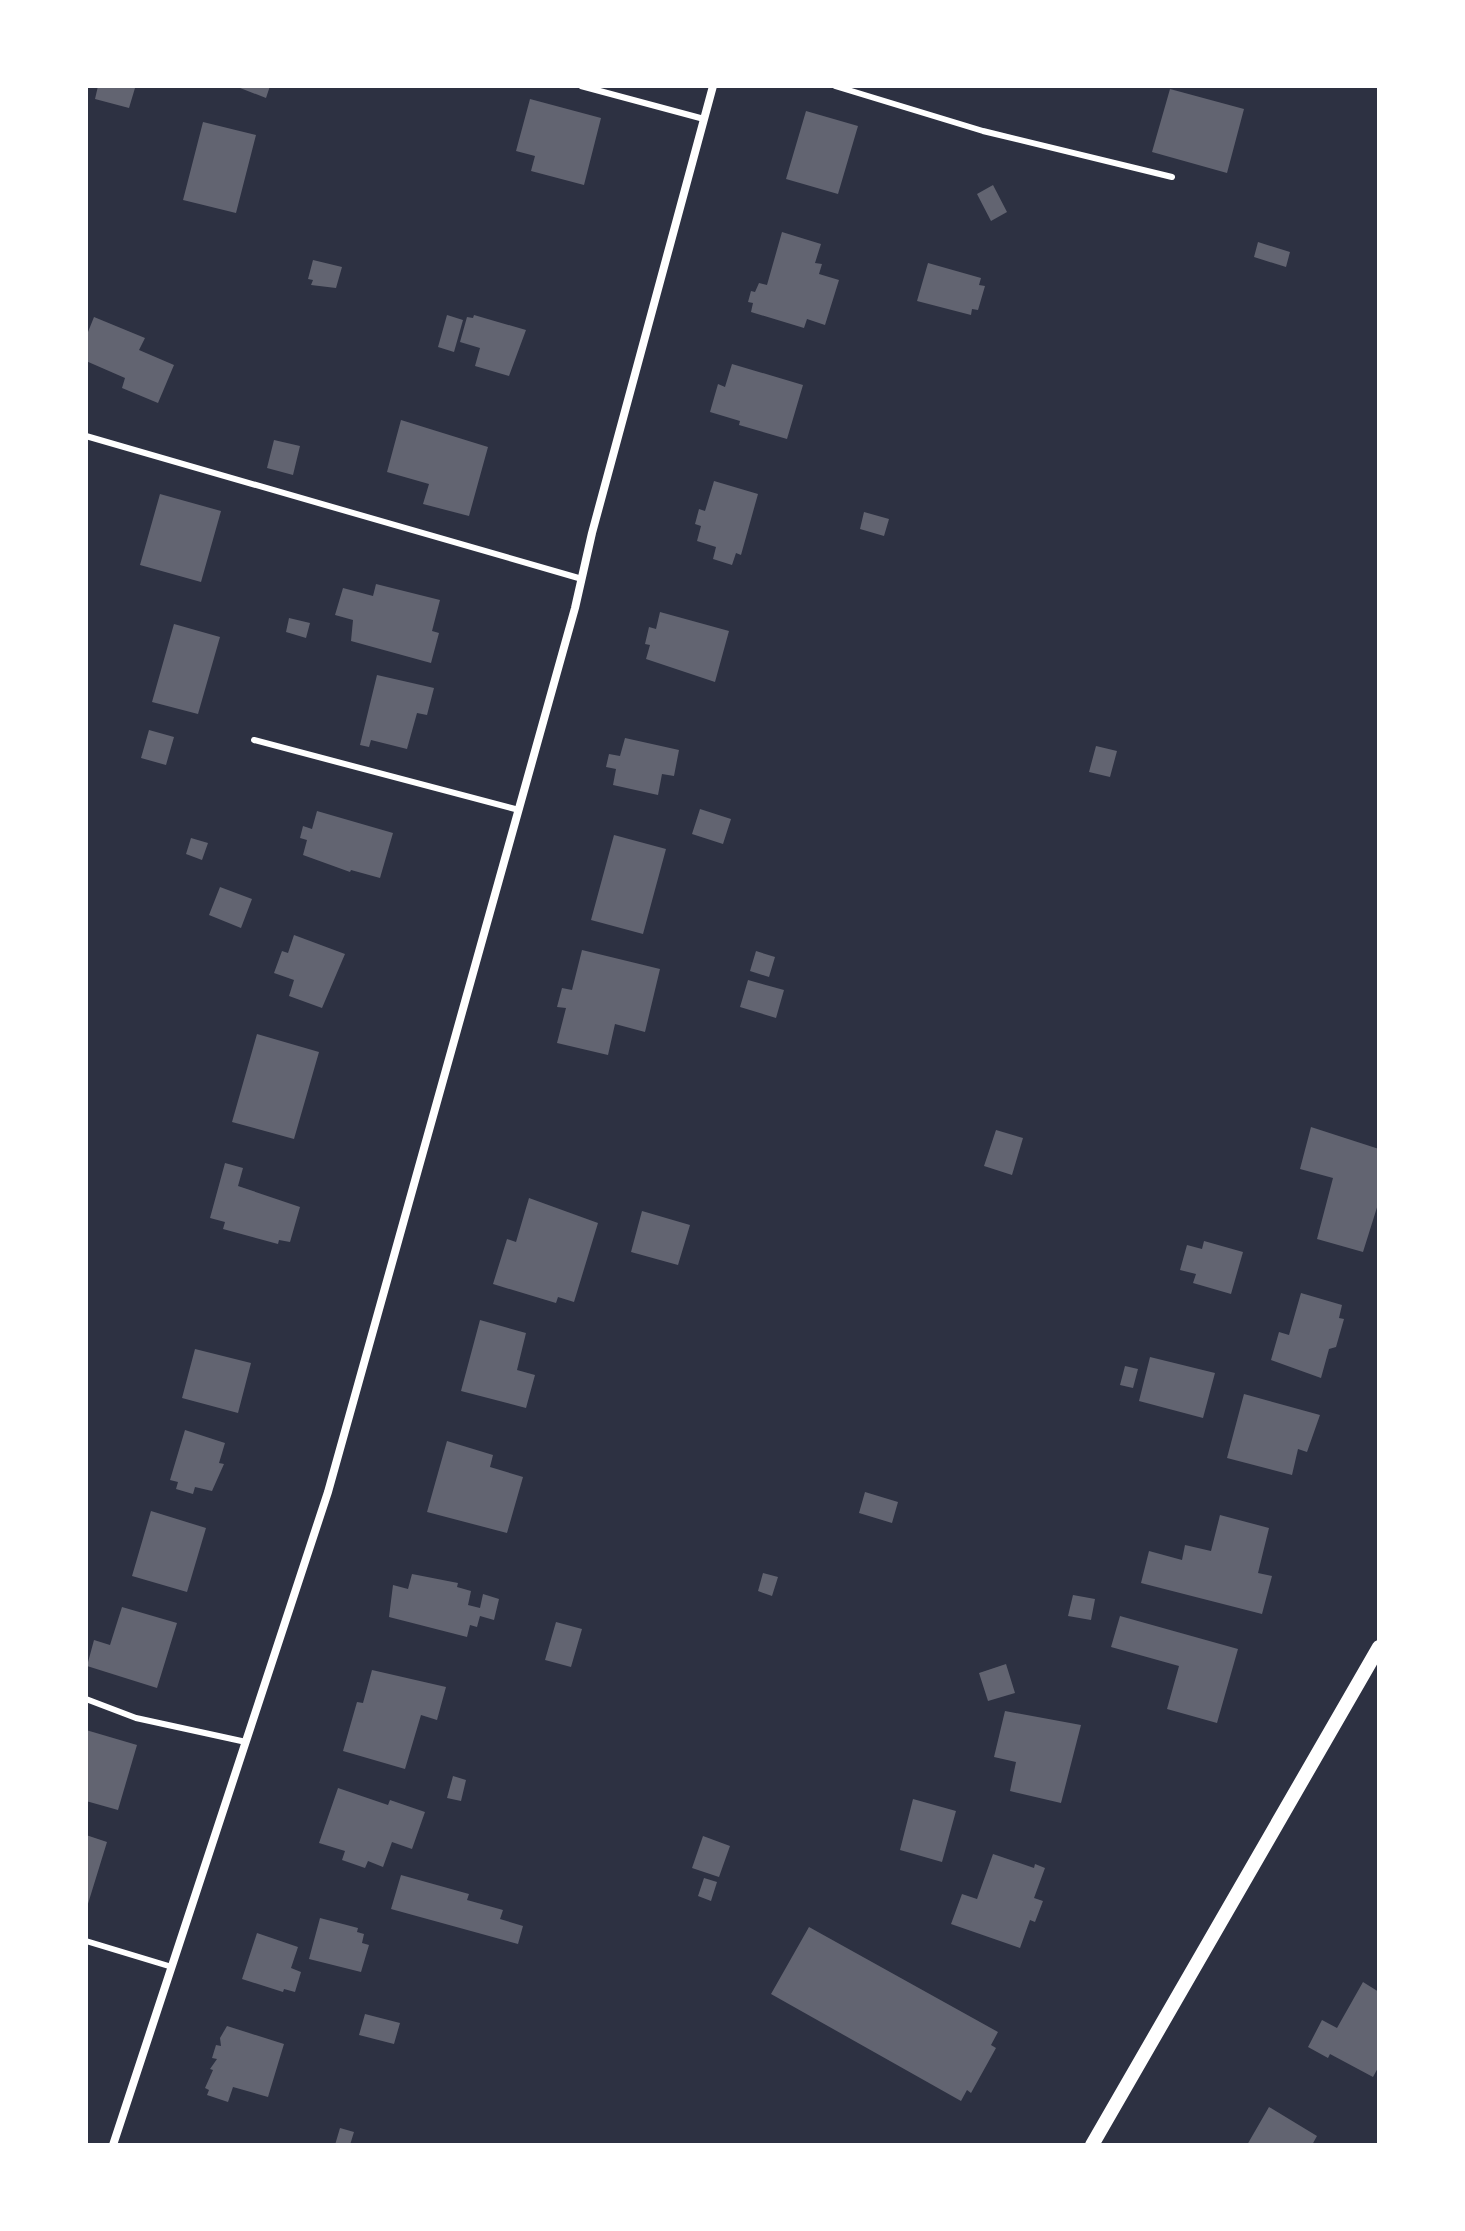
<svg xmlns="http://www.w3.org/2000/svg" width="1465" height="2231" font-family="Barlow,sans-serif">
<rect width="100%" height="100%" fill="#2d3142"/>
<path fill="#626471" d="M 98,86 L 135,88 L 129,108 L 95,99 Z
M 235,86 L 270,86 L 266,98 Z
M 1170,89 L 1244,109 L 1227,173 L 1152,152 Z
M 530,99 L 601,118 L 584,185 L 531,171 L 535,156 L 516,151 Z
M 806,111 L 858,126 L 838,194 L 786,179 Z
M 203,122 L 256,135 L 236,213 L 183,200 Z
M 993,185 L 1007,212 L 991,221 L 977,194 Z
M 782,232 L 821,244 L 815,263 L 822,264 L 819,274 L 839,280 L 825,325 L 807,319 L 804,328 L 751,312 L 753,303 L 748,302 L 751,291 L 755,292 L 759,283 L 767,285 Z
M 1258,242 L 1290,252 L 1286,267 L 1254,257 Z
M 313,260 L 342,267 L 336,288 L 311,285 L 313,280 L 308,279 Z
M 928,263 L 981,278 L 979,285 L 985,286 L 978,310 L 972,309 L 971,315 L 917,301 Z
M 447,315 L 463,320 L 454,352 L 438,347 Z
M 474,315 L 526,330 L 509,376 L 475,366 L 480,348 L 460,342 L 467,317 L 473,318 Z
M 94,317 L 145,338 L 139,350 L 174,365 L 158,403 L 122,388 L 125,378 L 86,361 L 86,337 Z
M 732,364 L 803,385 L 787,439 L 739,425 L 740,421 L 710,412 L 718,384 L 725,387 Z
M 401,420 L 488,447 L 469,516 L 423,504 L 429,484 L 387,472 Z
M 274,440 L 300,446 L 293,475 L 267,468 Z
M 714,481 L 758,494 L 741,555 L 736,553 L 732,565 L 713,559 L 716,547 L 697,541 L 701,526 L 695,524 L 699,509 L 705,511 Z
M 160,494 L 221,511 L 201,582 L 140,565 Z
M 864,512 L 889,519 L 884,536 L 860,529 Z
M 376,584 L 440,600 L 432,631 L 439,633 L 431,663 L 351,641 L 353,620 L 335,615 L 343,588 L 373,596 Z
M 660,612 L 729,631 L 715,682 L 646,659 L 650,645 L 645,644 L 649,627 L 656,629 Z
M 289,618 L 310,623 L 306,638 L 286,632 Z
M 174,624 L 220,637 L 198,714 L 152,702 Z
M 377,675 L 434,688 L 427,715 L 417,713 L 407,749 L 371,740 L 369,747 L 360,745 Z
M 149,730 L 174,737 L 166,765 L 141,758 Z
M 625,738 L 679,750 L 674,776 L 662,774 L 658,795 L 613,785 L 616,769 L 606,767 L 609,754 L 620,756 Z
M 1096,746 L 1117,751 L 1110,777 L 1089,772 Z
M 700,809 L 731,819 L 723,844 L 692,834 Z
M 317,811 L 393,833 L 380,878 L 351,870 L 350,872 L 303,855 L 307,840 L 300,838 L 303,826 L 312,829 Z
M 614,835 L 666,849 L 643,934 L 591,920 Z
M 191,838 L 208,843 L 202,860 L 186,854 Z
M 220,887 L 252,899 L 241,928 L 209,915 Z
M 294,935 L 345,954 L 322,1008 L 289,996 L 294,980 L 274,973 L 282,951 L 288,953 Z
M 582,950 L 660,969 L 645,1032 L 615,1024 L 608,1055 L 557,1043 L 566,1008 L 557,1007 L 562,988 L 572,990 Z
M 756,951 L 775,957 L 769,977 L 750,971 Z
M 748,980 L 784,990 L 776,1018 L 740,1007 Z
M 257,1034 L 319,1052 L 294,1139 L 232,1122 Z
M 1311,1127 L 1379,1149 L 1379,1201 L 1363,1252 L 1317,1239 L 1333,1178 L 1300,1169 Z
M 996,1130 L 1023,1138 L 1012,1175 L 984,1166 Z
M 225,1163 L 243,1168 L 238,1186 L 300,1207 L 290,1242 L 279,1240 L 278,1244 L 223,1229 L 225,1222 L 210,1218 Z
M 529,1198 L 598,1223 L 574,1302 L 558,1297 L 556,1303 L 493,1284 L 507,1239 L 516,1242 Z
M 642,1211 L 690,1225 L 678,1265 L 631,1252 Z
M 1204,1241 L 1243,1252 L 1231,1294 L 1193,1283 L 1196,1274 L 1180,1270 L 1187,1245 L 1202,1249 Z
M 1301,1293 L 1342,1305 L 1339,1318 L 1344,1319 L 1336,1347 L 1329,1349 L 1321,1378 L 1271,1360 L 1279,1332 L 1289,1335 Z
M 480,1320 L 526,1333 L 517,1370 L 535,1375 L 526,1408 L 461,1391 Z
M 195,1349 L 251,1363 L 238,1413 L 182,1398 Z
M 1150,1357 L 1215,1373 L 1203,1418 L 1139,1401 Z
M 1125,1366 L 1138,1369 L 1133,1388 L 1120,1385 Z
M 1244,1394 L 1320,1415 L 1307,1452 L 1298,1449 L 1292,1475 L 1227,1458 Z
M 185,1430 L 225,1443 L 219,1463 L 224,1464 L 212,1491 L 195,1487 L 193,1494 L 176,1489 L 178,1482 L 170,1480 Z
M 447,1441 L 493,1455 L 490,1467 L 523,1477 L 507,1533 L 427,1512 Z
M 865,1492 L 898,1502 L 892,1523 L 859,1513 Z
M 151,1511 L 206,1528 L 187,1592 L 132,1576 Z
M 1220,1515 L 1269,1528 L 1258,1573 L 1272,1576 L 1262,1614 L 1141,1583 L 1149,1551 L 1182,1560 L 1185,1545 L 1211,1551 Z
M 763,1573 L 778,1577 L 772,1596 L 758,1591 Z
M 412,1574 L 458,1583 L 457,1587 L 471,1591 L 468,1605 L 480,1608 L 483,1594 L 499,1599 L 494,1620 L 480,1616 L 477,1627 L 470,1625 L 467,1637 L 389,1617 L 393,1585 L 408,1589 Z
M 1073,1595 L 1095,1599 L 1091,1620 L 1068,1616 Z
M 122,1607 L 177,1623 L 157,1688 L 87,1666 L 94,1640 L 110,1645 Z
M 1120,1616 L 1238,1649 L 1217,1723 L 1167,1709 L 1179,1666 L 1111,1647 Z
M 556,1622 L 582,1629 L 571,1667 L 545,1660 Z
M 1006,1664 L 1015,1693 L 988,1701 L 979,1673 Z
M 372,1670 L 446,1687 L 437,1720 L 421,1715 L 405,1769 L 343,1751 L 357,1702 L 363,1703 Z
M 1005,1711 L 1081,1725 L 1061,1803 L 1010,1791 L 1016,1762 L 994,1757 Z
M 86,1730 L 137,1745 L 118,1810 L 86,1801 Z
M 453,1776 L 466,1780 L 461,1801 L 447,1798 Z
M 338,1788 L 388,1805 L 390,1800 L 425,1812 L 412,1849 L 392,1842 L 383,1867 L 368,1861 L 365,1868 L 342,1860 L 345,1851 L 319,1843 Z
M 913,1799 L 956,1811 L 942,1862 L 900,1850 Z
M 86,1835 L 107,1842 L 87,1907 L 86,1907 Z
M 703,1836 L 730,1846 L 719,1877 L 692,1868 Z
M 993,1854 L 1034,1868 L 1035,1864 L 1045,1868 L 1034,1898 L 1043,1901 L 1035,1922 L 1030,1920 L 1020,1948 L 951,1924 L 962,1894 L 977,1899 Z
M 401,1875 L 469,1894 L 467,1900 L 503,1910 L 500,1919 L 523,1926 L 518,1944 L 391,1909 Z
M 704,1878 L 717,1882 L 711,1901 L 698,1896 Z
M 320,1918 L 358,1928 L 357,1932 L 364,1934 L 362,1943 L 369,1945 L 361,1972 L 309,1959 Z
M 809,1927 L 998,2032 L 991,2045 L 996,2048 L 971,2093 L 967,2090 L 961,2101 L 771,1994 Z
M 257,1933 L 298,1947 L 291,1968 L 301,1972 L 295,1992 L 284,1989 L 283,1992 L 242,1979 Z
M 1363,1982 L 1379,1992 L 1379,2066 L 1373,2077 L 1330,2054 L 1328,2058 L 1308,2047 L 1322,2020 L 1337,2028 Z
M 365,2014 L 400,2023 L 394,2044 L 359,2035 Z
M 227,2026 L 284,2044 L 268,2097 L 233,2087 L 228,2102 L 207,2095 L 209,2090 L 205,2088 L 213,2070 L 210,2069 L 217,2059 L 212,2058 L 216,2045 L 221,2046 L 220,2038 Z
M 1269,2107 L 1317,2136 L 1312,2145 L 1247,2145 Z
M 340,2128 L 354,2132 L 350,2145 L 335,2145 Z"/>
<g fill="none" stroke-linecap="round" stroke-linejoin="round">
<path stroke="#fff" stroke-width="6" d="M 581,86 L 704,119
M 835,86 L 983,131 L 1172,177
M 86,436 L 582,579
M 254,740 L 519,810
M 86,1699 L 136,1718 L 246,1742
M 86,1941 L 172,1967"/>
<path stroke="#fff" stroke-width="8" d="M 113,2145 L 328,1492 L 575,608 L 592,533 L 713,86"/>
<path stroke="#fff" stroke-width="14" d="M 1092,2145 L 1379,1647"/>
</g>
<rect width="1465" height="2231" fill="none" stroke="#ffffff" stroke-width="176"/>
</svg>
